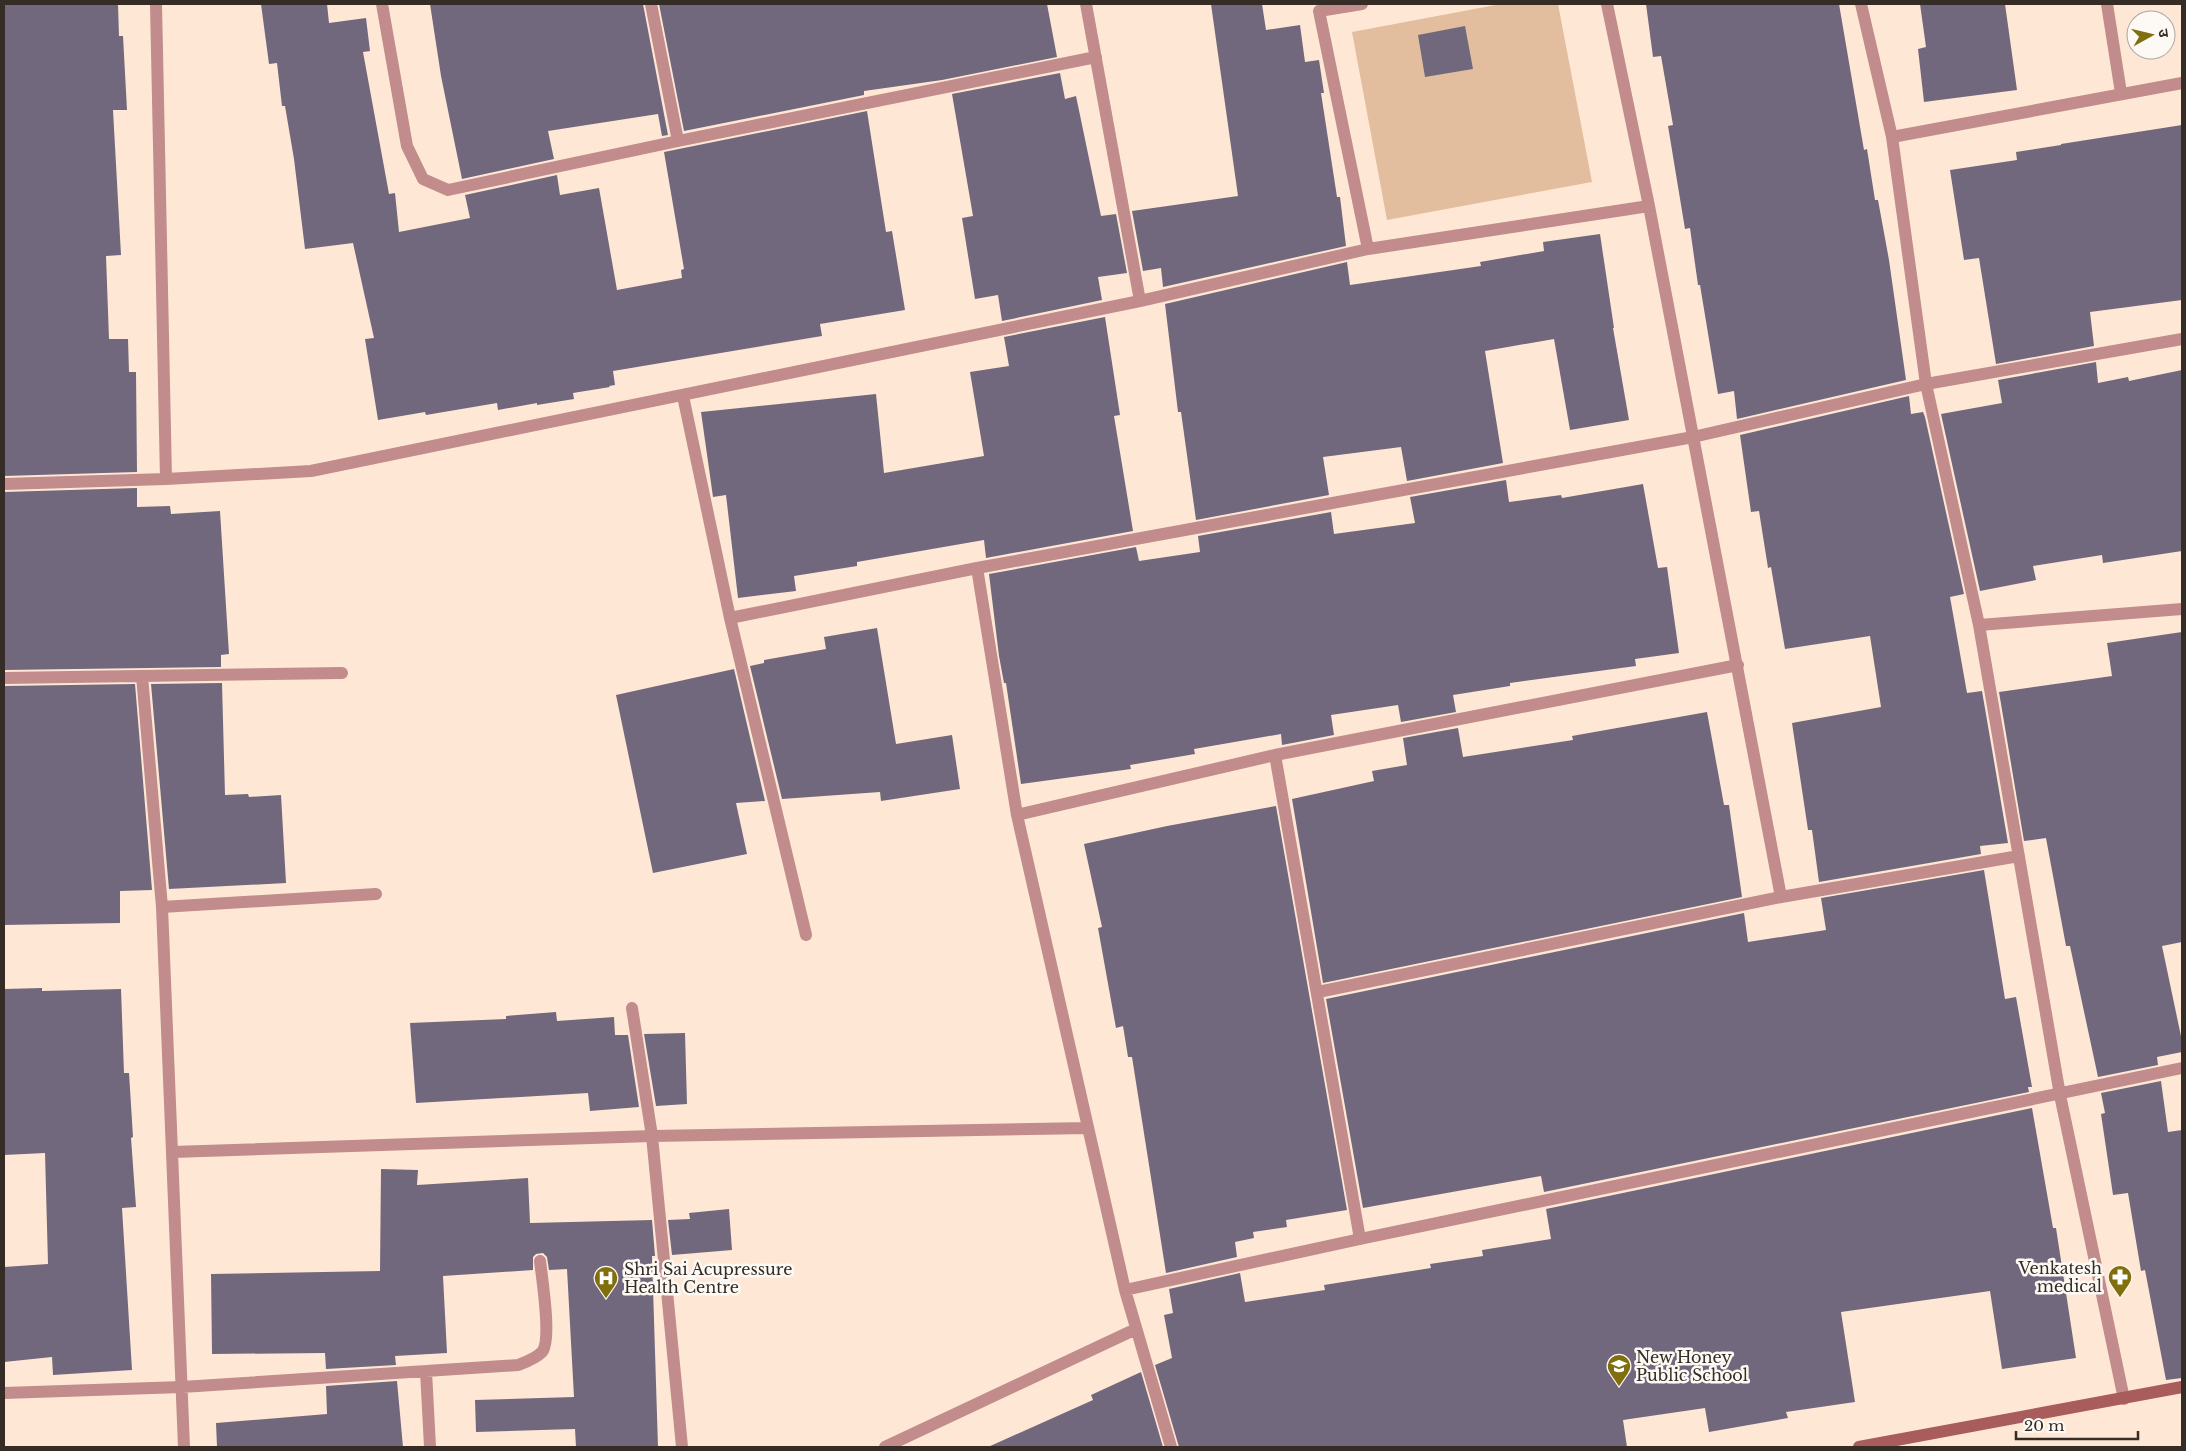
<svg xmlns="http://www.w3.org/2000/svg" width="2186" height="1451" font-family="'Libre Baskerville','Noto Sans Devanagari',serif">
<rect width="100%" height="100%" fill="#fee8d5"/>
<path fill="#e2be9e" d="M 1501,4 L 1558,4 L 1592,182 L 1387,220 L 1352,32 Z"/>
<path fill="#71687d" d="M 4,4 L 118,4 L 119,36 L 123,36 L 127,110 L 113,110 L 121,255 L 106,256 L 109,339 L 128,339 L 129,372 L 136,372 L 137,472 L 4,476 Z
M 261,4 L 327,4 L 329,23 L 366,18 L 370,51 L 363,52 L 389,194 L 395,193 L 399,232 L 470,218 L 465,195 L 557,175 L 560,195 L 599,188 L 617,290 L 682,278 L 681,270 L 684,269 L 664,152 L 867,111 L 886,232 L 892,231 L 905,310 L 820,324 L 822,336 L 613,371 L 615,385 L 609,386 L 610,387 L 573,393 L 574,399 L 537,405 L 537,403 L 498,410 L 497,403 L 426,415 L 425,412 L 378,420 L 365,339 L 374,338 L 353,243 L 305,249 L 294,159 L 285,106 L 282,106 L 277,63 L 269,64 Z
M 430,4 L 643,4 L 668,135 L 662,136 L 658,114 L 548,131 L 554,159 L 462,179 L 441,76 Z
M 659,4 L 1047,4 L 1057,57 L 942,80 L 864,91 L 864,95 L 684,131 Z
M 1211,4 L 1262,4 L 1266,30 L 1300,25 L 1305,62 L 1319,60 L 1324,93 L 1321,93 L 1337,197 L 1340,197 L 1346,246 L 1163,287 L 1161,268 L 1143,271 L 1132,211 L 1238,196 Z
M 1646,4 L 1839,4 L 1864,150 L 1867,149 L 1875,200 L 1878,200 L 1889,260 L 1906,380 L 1737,419 L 1734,391 L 1718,394 L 1700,285 L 1698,285 L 1690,228 L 1685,229 L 1668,126 L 1673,125 L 1661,56 L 1653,57 Z
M 1920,4 L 2005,4 L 2017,90 L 1924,102 L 1918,49 L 1926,47 Z
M 1465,26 L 1473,69 L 1425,77 L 1418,35 Z
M 1060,73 L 1065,99 L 1076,96 L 1101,216 L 1116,214 L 1127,273 L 1098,277 L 1102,300 L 1002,321 L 998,295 L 975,299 L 962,218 L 973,216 L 952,94 Z
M 2182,125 L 2182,300 L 2090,312 L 2094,346 L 1996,364 L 1979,258 L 1964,260 L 1950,170 L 2017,160 L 2016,152 L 2061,145 L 2061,144 Z
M 1600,234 L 1614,328 L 1613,328 L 1629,420 L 1570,430 L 1554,339 L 1485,351 L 1503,463 L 1407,481 L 1401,447 L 1323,457 L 1329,495 L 1196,520 L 1181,412 L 1178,412 L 1165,304 L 1347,262 L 1350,285 L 1481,266 L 1480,262 L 1544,251 L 1543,242 Z
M 1105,317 L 1120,415 L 1114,416 L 1133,531 L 986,558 L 984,540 L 857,562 L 857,566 L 794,576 L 796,591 L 738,598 L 726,495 L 713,497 L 701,412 L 876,394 L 884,473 L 984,456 L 970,372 L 1009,366 L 1004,337 Z
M 2096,362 L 2098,383 L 2128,377 L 2129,381 L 2182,370 L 2182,551 L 2103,563 L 2102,555 L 2033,566 L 2036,580 L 1980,591 L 1941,414 L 2002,403 L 1998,380 Z
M 1909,396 L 1911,414 L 1923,412 L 1925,417 L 1964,594 L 1950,597 L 1967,693 L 1982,691 L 2008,843 L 1980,846 L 1981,854 L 1819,882 L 1812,830 L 1808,830 L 1792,723 L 1881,707 L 1870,636 L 1785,649 L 1771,567 L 1768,568 L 1759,511 L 1751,512 L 1740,435 Z
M 1506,480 L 1509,502 L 1561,495 L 1562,498 L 1643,484 L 1658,568 L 1667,567 L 1679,653 L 1635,659 L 1636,666 L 1510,683 L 1510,686 L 1453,695 L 1456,712 L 1401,722 L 1398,705 L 1331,715 L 1334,735 L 1282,745 L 1281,734 L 1194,749 L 1195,754 L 1130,765 L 1131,769 L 1021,784 L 1006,683 L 1004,683 L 999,656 L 989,574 L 1136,547 L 1139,561 L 1200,552 L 1198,536 L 1331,512 L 1334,534 L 1415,523 L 1410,497 Z
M 137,488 L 137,507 L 170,506 L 171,514 L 220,511 L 229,654 L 221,655 L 221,667 L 4,670 L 4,492 Z
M 877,628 L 896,744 L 952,735 L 960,789 L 881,801 L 880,792 L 782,799 L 750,666 L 764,663 L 764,660 L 826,649 L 824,637 Z
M 2182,632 L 2182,942 L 2162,946 L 2182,1041 L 2182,1052 L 2157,1057 L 2158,1065 L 2098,1077 L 2070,946 L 2066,946 L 2046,838 L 2024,841 L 1999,692 L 2112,676 L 2107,643 Z
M 734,669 L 765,801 L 736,803 L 747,854 L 653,873 L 616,695 Z
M 222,683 L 225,795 L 248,794 L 249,797 L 281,795 L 286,883 L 169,889 L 151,684 Z
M 135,684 L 152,890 L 120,891 L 120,923 L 4,925 L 4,686 Z
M 1707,712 L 1724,805 L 1729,805 L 1742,897 L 1323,983 L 1292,799 L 1374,781 L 1372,771 L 1407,765 L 1403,738 L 1458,728 L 1463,757 L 1573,740 L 1572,736 Z
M 1276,806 L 1347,1210 L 1286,1220 L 1287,1227 L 1253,1232 L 1254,1238 L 1235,1242 L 1237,1257 L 1166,1273 L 1132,1057 L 1128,1057 L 1123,1026 L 1116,1028 L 1098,928 L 1102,927 L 1084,844 L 1167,826 Z
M 1984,870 L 2005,999 L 2016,997 L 2032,1087 L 2028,1087 L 2029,1092 L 1544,1192 L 1541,1176 L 1363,1208 L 1326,999 L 1744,913 L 1748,942 L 1826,930 L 1821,898 Z
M 42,988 L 42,991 L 121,989 L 124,1073 L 129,1073 L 133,1137 L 131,1138 L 136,1207 L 122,1208 L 132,1370 L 53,1375 L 52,1357 L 4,1362 L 4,1267 L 48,1264 L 45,1153 L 4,1155 L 4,989 Z
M 556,1012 L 557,1021 L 614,1017 L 615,1035 L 628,1035 L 639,1107 L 590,1111 L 588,1093 L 416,1103 L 410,1023 L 506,1019 L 506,1016 Z
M 685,1033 L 687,1104 L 656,1106 L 644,1034 Z
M 2161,1081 L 2168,1132 L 2182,1130 L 2182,1378 L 2166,1380 L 2145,1270 L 2141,1271 L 2128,1193 L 2113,1195 L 2101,1114 L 2105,1113 L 2101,1093 Z
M 2032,1108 L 2053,1228 L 2056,1228 L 2076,1358 L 2002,1369 L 1990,1291 L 1841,1312 L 1855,1402 L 1786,1412 L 1788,1418 L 1709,1432 L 1705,1408 L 1623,1420 L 1627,1447 L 1179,1447 L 1155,1365 L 1172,1358 L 1164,1315 L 1173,1313 L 1169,1289 L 1240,1273 L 1245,1302 L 1325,1290 L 1324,1285 L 1431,1268 L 1430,1264 L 1483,1256 L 1482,1250 L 1551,1239 L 1546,1209 Z
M 381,1169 L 418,1170 L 417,1185 L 528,1178 L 530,1223 L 652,1220 L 655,1256 L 652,1256 L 658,1447 L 576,1447 L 575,1429 L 476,1432 L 475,1400 L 574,1397 L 567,1269 L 549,1270 L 547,1257 L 543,1253 L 536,1254 L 533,1257 L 533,1270 L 443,1276 L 447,1353 L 395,1356 L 396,1365 L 326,1369 L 325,1353 L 212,1354 L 211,1274 L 380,1271 Z
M 729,1209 L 732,1250 L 672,1255 L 668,1220 L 690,1219 L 689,1213 Z
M 1141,1372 L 1163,1447 L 988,1447 L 1093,1400 L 1091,1395 Z
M 397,1381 L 403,1447 L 217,1447 L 216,1423 L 327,1414 L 326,1386 Z"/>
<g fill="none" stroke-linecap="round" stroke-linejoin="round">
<path stroke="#c18c8b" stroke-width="12" d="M 156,4 L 166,479
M 382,4 L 407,146 L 423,179 L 448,190 L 678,141 L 1096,57
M 651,4 L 678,141
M 1086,4 L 1140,301
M 1362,4 L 1319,11 L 1368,249
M 1607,4 L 1649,206 L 1781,897
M 1861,4 L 1892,137 L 1926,384 L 1979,625 L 2060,1095 L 2124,1399
M 2107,4 L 2121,93
M 1892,137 L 2182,83
M 683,396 L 730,618 L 806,935
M 4,484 L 166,479 L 311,471 L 1140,301 L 1368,249 L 1649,206
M 977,568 L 1017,815 L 1125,1290 L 1171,1447
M 730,618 L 977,568 L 1693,437 L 1926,384 L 2182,339
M 1979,625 L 2182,609
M 142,676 L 162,907 L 184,1447
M 4,678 L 342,673
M 1275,755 L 1360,1239
M 1017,815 L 1275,755 L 1738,665
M 162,907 L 376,894
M 1318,992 L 1781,897 L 2019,856
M 632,1008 L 652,1136 L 682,1447
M 173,1152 L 652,1136 L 1088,1128
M 1125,1290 L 1360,1239 L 2182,1068
M 426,1371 L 430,1447
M 4,1393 L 182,1387 L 518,1365 C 526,1362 535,1359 542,1352 C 552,1340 542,1279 540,1261
M 885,1447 L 1136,1329"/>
<path stroke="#a85c5c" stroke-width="12" d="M 1859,1447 L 2182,1387"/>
</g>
<defs>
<g id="pharmacy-pin" transform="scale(1.25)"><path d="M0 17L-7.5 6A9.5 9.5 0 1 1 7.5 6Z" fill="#816f0d" stroke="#fdf9f5"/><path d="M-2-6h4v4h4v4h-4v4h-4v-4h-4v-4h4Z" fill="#fff"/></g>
<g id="hospital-pin" transform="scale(1.25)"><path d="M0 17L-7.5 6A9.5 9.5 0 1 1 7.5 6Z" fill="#816f0d" stroke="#fdf9f5"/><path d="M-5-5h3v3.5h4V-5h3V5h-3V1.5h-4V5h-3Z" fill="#fff"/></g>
<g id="school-pin" transform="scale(1.25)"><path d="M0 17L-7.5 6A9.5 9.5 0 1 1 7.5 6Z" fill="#816f0d" stroke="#fdf9f5"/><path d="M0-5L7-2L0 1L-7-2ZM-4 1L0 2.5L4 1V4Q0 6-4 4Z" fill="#fff"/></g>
</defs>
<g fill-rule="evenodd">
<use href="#pharmacy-pin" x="2120" y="1277"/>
<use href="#hospital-pin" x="606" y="1278"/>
<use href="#school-pin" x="1619" y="1366"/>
</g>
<g text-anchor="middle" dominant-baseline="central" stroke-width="5" stroke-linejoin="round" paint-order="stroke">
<g font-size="16" fill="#342c25" stroke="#fdf9f5" text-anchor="start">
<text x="2102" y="1268" text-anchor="end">Venkatesh<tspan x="2102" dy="18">medical</tspan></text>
<text x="624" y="1269">Shri Sai Acupressure<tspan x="624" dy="18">Health Centre</tspan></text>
<text x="1636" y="1357">New Honey<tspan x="1636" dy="18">Public School</tspan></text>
</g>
</g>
<rect width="2186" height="1451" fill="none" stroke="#342c25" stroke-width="10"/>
<g transform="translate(2151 35) rotate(82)"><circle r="24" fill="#fdf9f5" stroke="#ada7a2"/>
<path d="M0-4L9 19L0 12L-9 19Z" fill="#816f0d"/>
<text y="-8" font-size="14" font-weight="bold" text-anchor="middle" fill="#342c25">उ</text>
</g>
<path d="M2016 1431v8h122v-8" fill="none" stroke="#342c25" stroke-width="2.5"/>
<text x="2024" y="1431" font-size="15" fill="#342c25" stroke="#fdf9f5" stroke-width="4" paint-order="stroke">20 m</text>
</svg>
